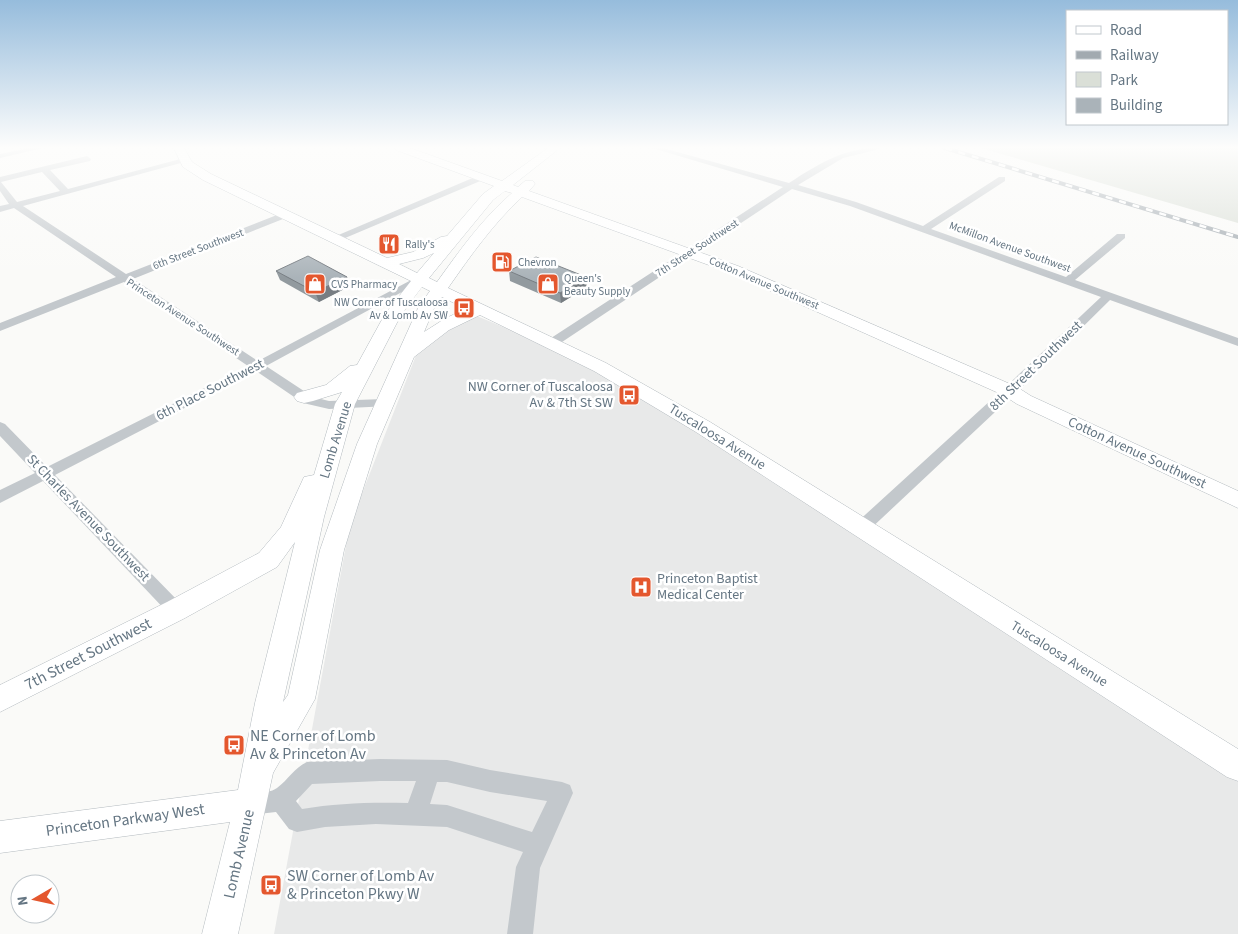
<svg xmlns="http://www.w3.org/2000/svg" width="1238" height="934" font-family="'Source Sans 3',sans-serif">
<rect width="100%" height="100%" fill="#fafaf8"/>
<path fill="#e8e9e9" d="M 467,312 L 600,367 L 1238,777 L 1238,934 L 274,934 L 350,524 L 424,335 Z"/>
<path fill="#dadfd7" d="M 981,148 L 1238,148 L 1238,223 Z"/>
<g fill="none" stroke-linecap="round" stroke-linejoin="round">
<g stroke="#b3babf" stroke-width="1">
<path id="secondary" d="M 174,148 L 184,148 L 192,162 L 211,174 L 387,258 L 413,252 L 441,237 L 447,236 L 483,194 L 494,186 L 396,150 L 395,148 L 410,148 L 502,181 L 548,148 L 560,148 L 513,185 L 518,187 L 525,181 L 533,181 L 535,184 L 529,191 L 738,266 L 1017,387 L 1031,396 L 1238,491 L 1238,508 L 1017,404 L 1003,395 L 728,272 L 522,197 C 493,224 471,255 448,288 L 606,363 L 710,422 L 1238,749 L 1238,781 L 1227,777 L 696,432 L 594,371 L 480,315 L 449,330 L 414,357 L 377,444 L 344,550 L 315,699 L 273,773 L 238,934 L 202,934 L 230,822 L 0,853 L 0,821 L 238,790 L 255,703 L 295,542 L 277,567 L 185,618 L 0,712 L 0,685 L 167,602 L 259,553 L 281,527 L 304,477 L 314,475 L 335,404 L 342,392 L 313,401 L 304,403 L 297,401 L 294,397 L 297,393 L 326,385 L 350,366 L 357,365 L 385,314 L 411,281 L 203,180 L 183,167 ZM 505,191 L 512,193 C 482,219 460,250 437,282 L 429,278 L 493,200 ZM 434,253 L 417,273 L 399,264 L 423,258 ZM 422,287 L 430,291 L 419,306 L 357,444 L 320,550 L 288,695 L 283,702 L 324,517 L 355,404 L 401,315 ZM 442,297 L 466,309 L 446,318 L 424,332 L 435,306 Z"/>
</g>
<path fill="#c3c8cc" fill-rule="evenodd" d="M 29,148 L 43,148 L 0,158 L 0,154 Z
M 652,148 L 663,148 L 789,183 C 817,165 843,148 877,148 L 876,150 L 843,158 L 798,185 L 856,202 L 923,226 L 999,177 L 1005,177 L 1005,181 L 931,229 L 1066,277 L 1117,234 L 1125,234 L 1125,238 L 1075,280 L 1238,338 L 1238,346 L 1110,300 L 1024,385 L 866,533 L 860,535 L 854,533 L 852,529 L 854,525 L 1014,379 L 1101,297 L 850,206 L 792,189 L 556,346 L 548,346 L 546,343 L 548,340 L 783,187 Z
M 87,156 L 91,159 L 90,161 L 50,170 L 68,189 L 184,158 L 188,161 L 23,206 L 126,274 L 282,213 L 288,213 L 288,217 L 133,279 L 258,361 L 415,278 L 419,277 L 424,280 L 266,366 L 313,397 L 329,401 L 384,399 L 389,400 L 391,403 L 389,406 L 329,409 L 303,403 L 256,371 L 55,475 L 182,605 L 185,610 L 182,615 L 176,618 L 170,615 L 43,481 L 0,503 L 0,490 L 35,473 L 0,436 L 0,422 L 5,424 L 47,467 L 248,366 L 124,282 L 0,331 L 0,323 L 116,277 L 14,208 L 0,212 L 0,206 L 9,204 L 0,191 L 0,177 ZM 42,172 L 60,191 L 17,202 L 1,182 Z
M 482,174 L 486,177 L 485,179 L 338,241 L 334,242 L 329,239 Z
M 380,759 L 447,760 L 490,770 L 562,782 L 570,785 L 573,793 L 540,868 L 533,934 L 507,934 L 516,867 L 523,852 L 447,827 L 376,824 L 325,827 L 297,832 L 289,829 L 276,812 L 250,815 L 242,812 L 239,804 L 242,796 C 252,792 269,794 277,788 C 288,780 294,768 307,762 ZM 380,781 L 416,781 L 408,803 C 372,802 337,803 302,809 L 296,801 L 312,784 ZM 437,782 L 447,782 L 490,792 L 547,801 L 532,832 L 447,805 L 430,804 Z"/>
<use href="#secondary" fill="#fff" fill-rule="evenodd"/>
<g stroke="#a2aab0" stroke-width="4">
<path id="rail" d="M 945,148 L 1238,237"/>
</g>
<use href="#rail" stroke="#fff" stroke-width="2.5" stroke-dasharray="7" stroke-linecap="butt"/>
</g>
<path fill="#929a9f" d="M 276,271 L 347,277 L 350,286 L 319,302 L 280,280 Z
M 509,271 L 587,287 L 561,303 L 510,281 Z"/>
<path fill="#777d82" d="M 347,277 L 350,286 L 319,302 L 315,292 Z
M 586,277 L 587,287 L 561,303 L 560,293 Z"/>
<path fill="#aab3b9" stroke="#777d82" d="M 308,256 L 347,277 L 315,292 L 276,271 Z
M 536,257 L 586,277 L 560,293 L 509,271 Z"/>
<linearGradient id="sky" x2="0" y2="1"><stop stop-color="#96bcdc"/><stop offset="0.53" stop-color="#fdfdfc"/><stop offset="1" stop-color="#fdfdfc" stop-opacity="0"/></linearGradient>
<rect width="1238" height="278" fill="url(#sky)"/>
<defs>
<g id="restaurant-square" transform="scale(1.125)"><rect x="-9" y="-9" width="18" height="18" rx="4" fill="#e4572e" stroke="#fff"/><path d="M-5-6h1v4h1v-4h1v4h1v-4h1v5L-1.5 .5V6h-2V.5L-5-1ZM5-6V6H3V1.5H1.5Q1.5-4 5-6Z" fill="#fff"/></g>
<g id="fuel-square" transform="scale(1.125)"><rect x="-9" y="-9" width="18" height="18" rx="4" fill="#e4572e" stroke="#fff"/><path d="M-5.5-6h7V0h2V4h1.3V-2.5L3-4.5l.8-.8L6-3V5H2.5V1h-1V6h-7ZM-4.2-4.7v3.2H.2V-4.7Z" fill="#fff"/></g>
<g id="shop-square" transform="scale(1.125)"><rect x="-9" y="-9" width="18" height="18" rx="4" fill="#e4572e" stroke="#fff"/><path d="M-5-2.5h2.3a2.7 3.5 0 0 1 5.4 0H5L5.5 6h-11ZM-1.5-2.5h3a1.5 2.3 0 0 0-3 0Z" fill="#fff"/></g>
<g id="bus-square" transform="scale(1.125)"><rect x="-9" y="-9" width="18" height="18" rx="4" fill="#e4572e" stroke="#fff"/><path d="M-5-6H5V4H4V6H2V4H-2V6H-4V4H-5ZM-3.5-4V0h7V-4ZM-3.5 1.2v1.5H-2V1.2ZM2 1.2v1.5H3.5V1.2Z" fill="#fff"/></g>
<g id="hospital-square" transform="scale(1.125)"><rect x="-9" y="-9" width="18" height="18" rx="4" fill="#e4572e" stroke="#fff"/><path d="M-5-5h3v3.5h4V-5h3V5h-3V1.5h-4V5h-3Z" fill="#fff"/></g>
</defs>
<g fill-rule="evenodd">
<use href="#restaurant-square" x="389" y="244"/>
<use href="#fuel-square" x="502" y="262"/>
<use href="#shop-square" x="315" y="284"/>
<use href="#shop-square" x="548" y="284"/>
<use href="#bus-square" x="464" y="308"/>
<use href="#bus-square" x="629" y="395"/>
<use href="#hospital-square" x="641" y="587"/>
<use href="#bus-square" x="234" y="745"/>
<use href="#bus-square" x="271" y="885"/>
</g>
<g text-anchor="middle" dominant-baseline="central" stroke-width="5" stroke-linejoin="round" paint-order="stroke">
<g font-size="11" fill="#657683" stroke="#fff" text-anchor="start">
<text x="405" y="244">Rally's</text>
<text x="518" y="262">Chevron</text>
<text x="564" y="278">Queen's<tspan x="564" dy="13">Beauty Supply</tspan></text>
<text x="331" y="284">CVS Pharmacy</text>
<text x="448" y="302" text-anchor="end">NW Corner of Tuscaloosa<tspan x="448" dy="13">Av &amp; Lomb Av SW</tspan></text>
</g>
<g font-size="11" fill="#657683" stroke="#fff">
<text transform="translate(1010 247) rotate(20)">McMillon Avenue Southwest</text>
<text transform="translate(697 248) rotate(-33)">7th Street Southwest</text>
<text transform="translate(198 249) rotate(-21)">6th Street Southwest</text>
<text transform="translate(764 283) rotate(23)">Cotton Avenue Southwest</text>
<text transform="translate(183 317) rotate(33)">Princeton Avenue Southwest</text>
</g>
<g font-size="14" fill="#657683" stroke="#fff">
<text transform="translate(1036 366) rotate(-44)">8th Street Southwest</text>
<text transform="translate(210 390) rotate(-27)">6th Place Southwest</text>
<text transform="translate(717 437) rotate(32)">Tuscaloosa Avenue</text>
<text transform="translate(336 440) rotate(-73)">Lomb Avenue</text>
<text transform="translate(1137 453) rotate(25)">Cotton Avenue Southwest</text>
<text transform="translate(88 518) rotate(46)">St Charles Avenue Southwest</text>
<text transform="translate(1059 654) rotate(32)">Tuscaloosa Avenue</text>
</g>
<g font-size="14" fill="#657683" stroke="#fff" text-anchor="end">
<text x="613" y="387">NW Corner of Tuscaloosa<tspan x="613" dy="16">Av &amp; 7th St SW</tspan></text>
<text x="657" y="579" text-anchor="start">Princeton Baptist<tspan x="657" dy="16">Medical Center</tspan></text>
</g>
<g font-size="16" fill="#657683" stroke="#fff">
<text transform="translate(88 654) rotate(-27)">7th Street Southwest</text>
<text transform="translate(125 820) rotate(-8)">Princeton Parkway West</text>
<text transform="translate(239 854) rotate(-77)">Lomb Avenue</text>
</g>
<g font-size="16" fill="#657683" stroke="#fff" text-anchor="start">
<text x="250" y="736">NE Corner of Lomb<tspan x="250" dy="18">Av &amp; Princeton Av</tspan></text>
<text x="287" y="876">SW Corner of Lomb Av<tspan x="287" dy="18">&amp; Princeton Pkwy W</tspan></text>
</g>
</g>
<rect x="1066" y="10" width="162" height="115" fill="#ffffff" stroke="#c1c8cd"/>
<rect x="1076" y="26" width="25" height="8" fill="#ffffff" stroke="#c1c8cd"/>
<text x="1110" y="35" font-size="15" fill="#657683">Road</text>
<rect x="1076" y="51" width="25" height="8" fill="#a2aab0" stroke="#c1c8cd"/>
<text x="1110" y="60" font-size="15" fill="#657683">Railway</text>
<rect x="1076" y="72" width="25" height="15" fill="#dadfd7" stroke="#c1c8cd"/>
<text x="1110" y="85" font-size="15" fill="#657683">Park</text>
<rect x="1076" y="98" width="25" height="15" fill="#aab3b9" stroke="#c1c8cd"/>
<text x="1110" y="110" font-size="15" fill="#657683">Building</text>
<g transform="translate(35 899) rotate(261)"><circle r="24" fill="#ffffff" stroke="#c1c8cd"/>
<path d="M0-4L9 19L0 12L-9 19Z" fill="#e4572e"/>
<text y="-8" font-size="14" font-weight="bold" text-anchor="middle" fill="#657683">N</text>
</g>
</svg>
